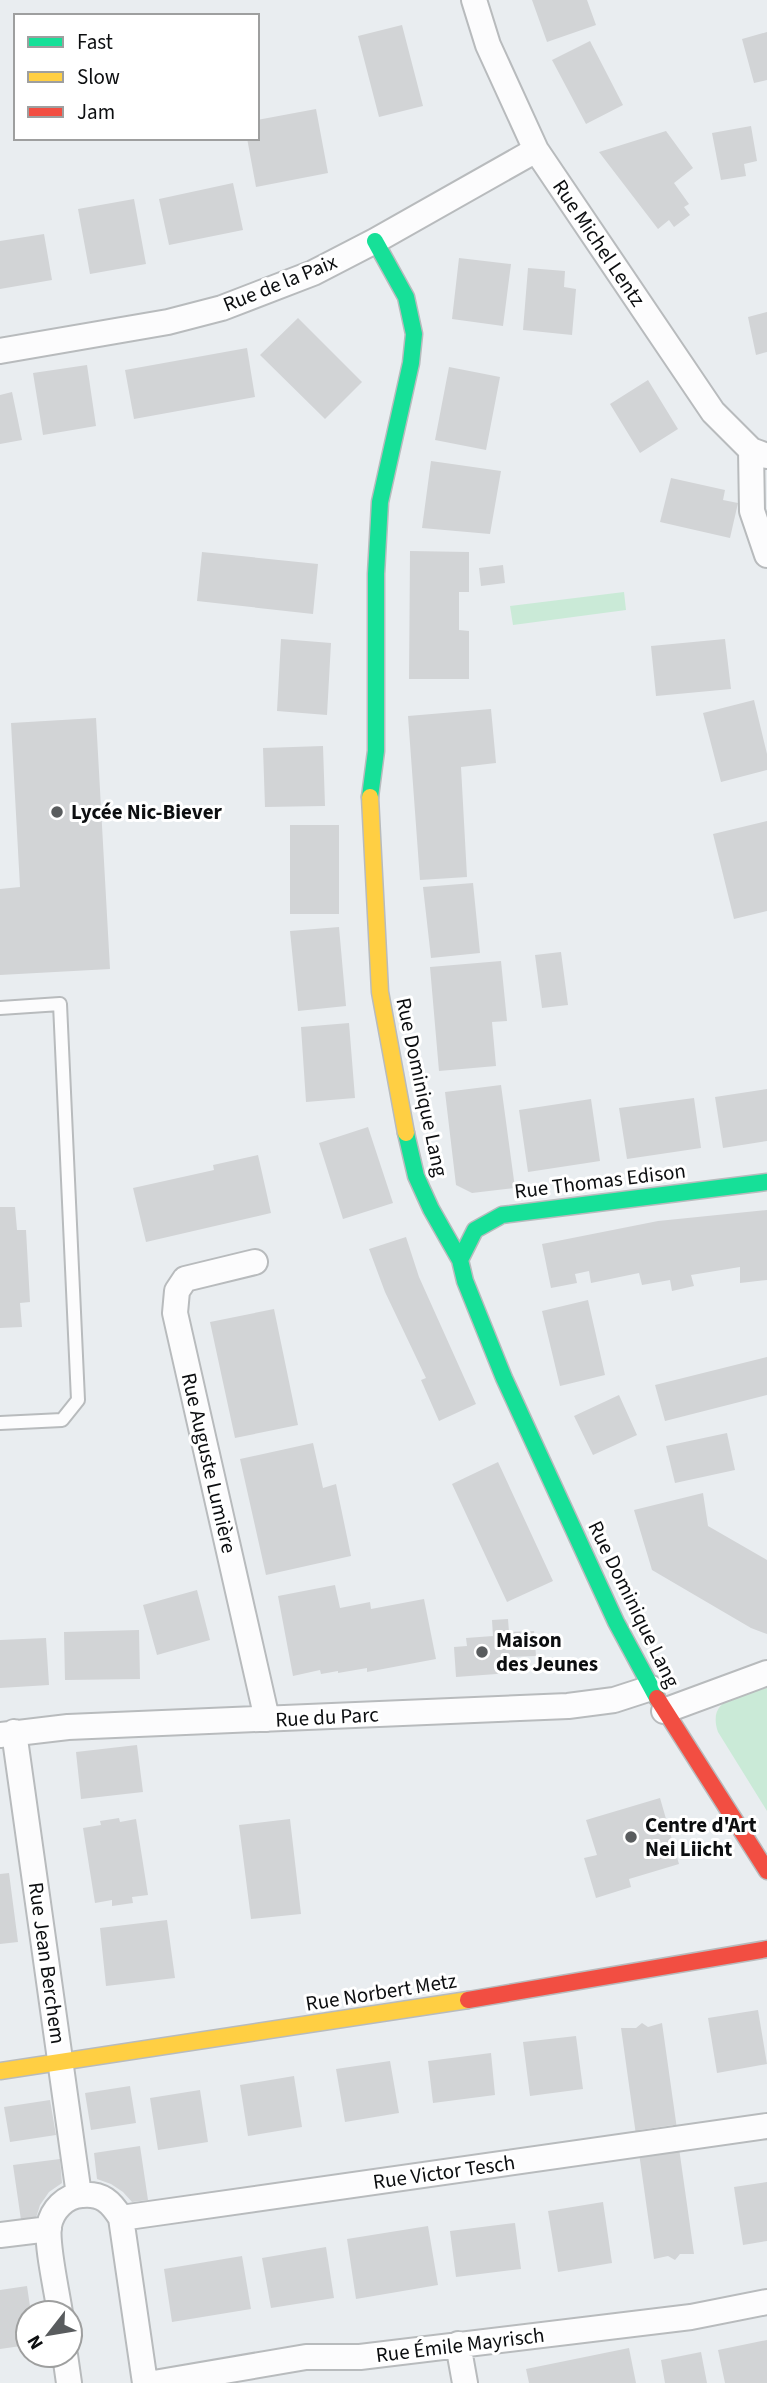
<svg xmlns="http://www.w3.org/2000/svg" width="767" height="2383" font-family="'Source Sans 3',sans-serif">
<rect width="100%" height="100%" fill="#e9edf0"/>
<path fill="#caead7" d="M 624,592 L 626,610 L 513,625 L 510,606 Z
M 767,1688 L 767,1811 L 718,1732 C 706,1697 743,1695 767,1688 Z"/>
<path fill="#d2d4d6" d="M 532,0 L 587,0 L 596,25 L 547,42 Z
M 402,25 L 423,106 L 379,117 L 358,36 Z
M 767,32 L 767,80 L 754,83 L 742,39 Z
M 590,41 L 623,105 L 586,124 L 552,60 Z
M 316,109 L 328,173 L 256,187 L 247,138 L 257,138 L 257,120 Z
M 751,126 L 757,161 L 744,164 L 746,176 L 721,180 L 712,133 Z
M 666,131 L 693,168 L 674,183 L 689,204 L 684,207 L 690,215 L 674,227 L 669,220 L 658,229 L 599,152 Z
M 233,183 L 243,230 L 169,245 L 159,199 Z
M 134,199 L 146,264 L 90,274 L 78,209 Z
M 44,234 L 52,280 L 0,289 L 0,241 Z
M 459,258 L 511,264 L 503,326 L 452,319 Z
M 528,268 L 565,271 L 564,287 L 576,289 L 572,335 L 523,330 Z
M 767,312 L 767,352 L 756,355 L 748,317 Z
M 298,318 L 362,382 L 325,419 L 260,355 Z
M 247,348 L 255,397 L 134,419 L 125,370 Z
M 87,365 L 96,426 L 43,435 L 33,373 Z
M 449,367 L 500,377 L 486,450 L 435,440 Z
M 648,380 L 678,429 L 640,453 L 610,404 Z
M 12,392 L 22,440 L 0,444 L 0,395 Z
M 431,461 L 501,471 L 490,534 L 422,528 Z
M 671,478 L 725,490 L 723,500 L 738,503 L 730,538 L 660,522 Z
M 410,551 L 469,552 L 469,592 L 459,592 L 459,630 L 469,631 L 469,679 L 409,679 Z
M 202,552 L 318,564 L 313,614 L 197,601 Z
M 503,565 L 505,583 L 481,586 L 479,568 Z
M 281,639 L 331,643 L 327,715 L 277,711 Z
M 725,639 L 731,689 L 656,696 L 651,646 Z
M 754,700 L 767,754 L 767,770 L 721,782 L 703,713 Z
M 491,709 L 496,763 L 461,767 L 467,877 L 420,880 L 408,716 Z
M 96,718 L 110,969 L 0,975 L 0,889 L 20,887 L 11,723 Z
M 323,746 L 325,806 L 265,807 L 263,748 Z
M 767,821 L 767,911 L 734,919 L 713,834 Z
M 290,825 L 339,825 L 339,914 L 290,914 Z
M 473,883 L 480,953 L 431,958 L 423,887 Z
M 339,927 L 346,1006 L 298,1011 L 290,931 Z
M 561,952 L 568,1005 L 542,1008 L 535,955 Z
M 501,961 L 507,1021 L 492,1022 L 496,1066 L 439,1071 L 430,967 Z
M 349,1023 L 355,1098 L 306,1102 L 301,1027 Z
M 501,1085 L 515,1188 L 472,1193 L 456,1185 L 445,1092 Z
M 767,1089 L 767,1141 L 723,1148 L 715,1097 Z
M 694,1098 L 701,1148 L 627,1159 L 619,1108 Z
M 591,1099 L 600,1161 L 528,1172 L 519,1110 Z
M 368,1127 L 393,1203 L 343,1219 L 319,1143 Z
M 258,1155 L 271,1213 L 146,1242 L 133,1188 L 214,1170 L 213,1165 Z
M 0,1207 L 15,1207 L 17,1230 L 26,1230 L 30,1302 L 20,1303 L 22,1327 L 0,1328 Z
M 767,1210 L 767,1280 L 740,1283 L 740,1267 L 691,1275 L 694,1286 L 672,1291 L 670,1280 L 642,1285 L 639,1273 L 591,1283 L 589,1271 L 575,1274 L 577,1283 L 551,1288 L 542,1244 L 658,1221 Z
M 406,1237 L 419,1277 L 476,1404 L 439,1421 L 421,1380 L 426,1378 L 385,1292 L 369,1249 Z
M 588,1300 L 605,1375 L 560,1386 L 542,1311 Z
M 274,1309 L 298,1425 L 235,1438 L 210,1322 Z
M 767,1357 L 767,1395 L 665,1421 L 655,1385 Z
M 619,1395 L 637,1435 L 593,1455 L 574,1416 Z
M 727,1433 L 735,1470 L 675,1483 L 666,1446 Z
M 313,1443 L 323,1488 L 336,1484 L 351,1556 L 266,1575 L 240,1459 Z
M 498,1462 L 553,1581 L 507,1602 L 452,1484 Z
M 703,1493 L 708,1526 L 767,1560 L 767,1634 L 751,1628 L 652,1570 L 634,1510 Z
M 335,1585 L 340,1608 L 370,1602 L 371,1609 L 424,1599 L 436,1659 L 367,1672 L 367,1668 L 338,1673 L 338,1671 L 321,1674 L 320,1670 L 293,1676 L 278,1596 Z
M 197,1590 L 210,1640 L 157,1655 L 143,1605 Z
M 508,1619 L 509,1632 L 534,1631 L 536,1656 L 510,1657 L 511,1673 L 456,1677 L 454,1647 L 467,1646 L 466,1638 L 493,1636 L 492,1620 Z
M 139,1630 L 140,1679 L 65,1680 L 64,1632 Z
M 46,1638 L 49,1685 L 0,1688 L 0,1640 Z
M 137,1745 L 143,1792 L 81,1799 L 76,1752 Z
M 660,1798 L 679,1864 L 629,1879 L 631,1887 L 596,1898 L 584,1858 L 597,1855 L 586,1820 Z
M 119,1818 L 120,1822 L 136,1819 L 148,1895 L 132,1897 L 133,1903 L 112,1906 L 112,1900 L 95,1903 L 83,1828 L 101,1825 L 100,1821 Z
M 290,1819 L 301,1914 L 251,1919 L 239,1825 Z
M 9,1873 L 18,1942 L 0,1944 L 0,1874 Z
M 167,1920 L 175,1978 L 106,1986 L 100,1928 Z
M 758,2010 L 767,2064 L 717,2073 L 708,2018 Z
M 642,2023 L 648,2027 L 662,2023 L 677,2129 L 674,2130 L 673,2125 L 639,2130 L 639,2134 L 636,2135 L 621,2028 L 636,2028 Z
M 576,2036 L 583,2089 L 530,2096 L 523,2042 Z
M 491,2053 L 495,2095 L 433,2103 L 428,2061 Z
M 390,2061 L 399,2113 L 345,2122 L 336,2069 Z
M 294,2076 L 302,2127 L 248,2136 L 240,2085 Z
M 130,2086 L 136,2123 L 91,2130 L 85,2093 Z
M 200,2090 L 208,2142 L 158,2150 L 150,2098 Z
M 50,2100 L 56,2135 L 10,2142 L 4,2107 Z
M 140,2146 L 148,2200 L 132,2202 L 123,2192 L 111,2184 L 97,2179 L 94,2153 Z
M 676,2148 L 679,2148 L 694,2254 L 680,2254 L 675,2260 L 668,2256 L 654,2259 L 639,2153 L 642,2153 L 642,2157 L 677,2152 Z
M 60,2159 L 62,2183 L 49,2192 L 40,2205 L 36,2218 L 21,2220 L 13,2165 Z
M 767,2182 L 767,2241 L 743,2245 L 734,2187 Z
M 603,2202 L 612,2263 L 558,2272 L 548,2211 Z
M 515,2223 L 521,2269 L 456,2277 L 450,2231 Z
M 428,2226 L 438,2285 L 356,2299 L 347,2239 Z
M 326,2247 L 334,2298 L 271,2308 L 262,2258 Z
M 242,2256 L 251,2309 L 172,2322 L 164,2269 Z
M 27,2286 L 31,2313 L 28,2313 L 28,2345 L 0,2349 L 0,2290 Z
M 767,2340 L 767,2383 L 725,2383 L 718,2350 Z
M 629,2348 L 636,2383 L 529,2383 L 526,2369 Z
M 701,2352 L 707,2383 L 665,2383 L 661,2360 Z"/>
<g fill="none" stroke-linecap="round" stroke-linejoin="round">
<g stroke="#b8bbbd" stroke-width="16">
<path id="lane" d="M 0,1008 L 60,1004 L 78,1400 L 62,1420 L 0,1423"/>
</g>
<g stroke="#b8bbbd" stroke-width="28">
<path id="street" d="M 474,0 L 488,45 L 536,150 L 713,412 L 751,450 L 767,456
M 0,351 L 168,322 L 222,308 L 313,273 L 375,241 L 536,150
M 751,450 L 752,511 L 767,555
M 255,1262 L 185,1279 L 177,1291 L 175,1313 L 267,1719
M 664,1711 L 767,1673
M 14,1732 L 79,2195
M 0,1735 L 68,1727 L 568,1706 L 614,1700 L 651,1688
M 121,2218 L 767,2126
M 0,2235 L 49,2229
M 60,2313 C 57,2292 46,2244 49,2226 C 52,2210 65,2196 82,2195 C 102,2193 111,2202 121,2218 L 145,2383
M 458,2344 L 465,2383
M 65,2355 L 69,2383
M 154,2383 L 306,2357 L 360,2357 L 691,2317 L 767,2302"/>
</g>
<g stroke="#b8bbbd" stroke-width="19">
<path id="fast" d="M 370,797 L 376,751 L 376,574 L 380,502 L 411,363 L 414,334 L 406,297 L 375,241
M 406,1133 L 416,1176 L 431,1209 L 460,1260 L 465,1281 L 504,1378 L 616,1622 L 657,1698
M 460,1260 L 475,1230 L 502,1215 L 767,1182"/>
</g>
<g stroke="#b8bbbd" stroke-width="19">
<path id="slow" d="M 370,797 L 380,992 L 406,1133
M 0,2071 L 468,2000"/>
</g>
<g stroke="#b8bbbd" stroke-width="19">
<path id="jam" d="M 657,1698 L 767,1871
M 468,2000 L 767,1949"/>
</g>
<use href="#lane" stroke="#fcfcfd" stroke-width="12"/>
<use href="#street" stroke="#fcfcfd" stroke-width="24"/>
<use href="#fast" stroke="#16e098" stroke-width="16"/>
<use href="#slow" stroke="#ffcf43" stroke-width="16"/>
<use href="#jam" stroke="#f24e42" stroke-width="16"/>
</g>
<g fill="#595c5e" stroke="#fff" stroke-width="2.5">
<circle cx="57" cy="812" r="7"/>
<circle cx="482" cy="1652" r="7"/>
<circle cx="631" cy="1837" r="7"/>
</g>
<g text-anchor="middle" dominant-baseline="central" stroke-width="6" stroke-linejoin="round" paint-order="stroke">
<g font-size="21" fill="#0c0e10" stroke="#fff">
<text transform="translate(599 243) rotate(56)">Rue Michel Lentz</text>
<text transform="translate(280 283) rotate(-22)">Rue de la Paix</text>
<text transform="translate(422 1087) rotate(78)">Rue Dominique Lang</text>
<text transform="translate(600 1181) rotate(-7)">Rue Thomas Edison</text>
<text transform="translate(209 1463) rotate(77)">Rue Auguste Lumière</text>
<text transform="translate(634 1604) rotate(64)">Rue Dominique Lang</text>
<text transform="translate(327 1717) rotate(-3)">Rue du Parc</text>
<text transform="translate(47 1963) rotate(82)">Rue Jean Berchem</text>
<text transform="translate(381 1992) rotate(-9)">Rue Norbert Metz</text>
<text transform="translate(444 2172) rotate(-8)">Rue Victor Tesch</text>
<text transform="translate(460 2345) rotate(-7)">Rue Émile Mayrisch</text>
</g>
<g font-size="21" font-weight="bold" fill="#0c0e10" stroke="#fff" text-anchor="start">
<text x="71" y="812">Lycée Nic-Biever</text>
<text x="496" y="1640">Maison<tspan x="496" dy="24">des Jeunes</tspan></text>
<text x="645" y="1825">Centre d'Art<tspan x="645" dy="24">Nei Liicht</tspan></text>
</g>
</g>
<rect x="14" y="14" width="245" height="126" fill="#ffffff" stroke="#9e9f9f" stroke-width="2"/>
<rect x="28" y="37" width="35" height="10" fill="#16e098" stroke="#9e9f9f" stroke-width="2"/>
<text x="77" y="49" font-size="21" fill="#0c0e10">Fast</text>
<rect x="28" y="72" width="35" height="10" fill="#ffcf43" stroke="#9e9f9f" stroke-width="2"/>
<text x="77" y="84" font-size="21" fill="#0c0e10">Slow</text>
<rect x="28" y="107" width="35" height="10" fill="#f24e42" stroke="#9e9f9f" stroke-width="2"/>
<text x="77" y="119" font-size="21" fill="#0c0e10">Jam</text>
<g transform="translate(49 2334) rotate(239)"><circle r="33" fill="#ffffff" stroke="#9e9f9f" stroke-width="2"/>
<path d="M0-5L12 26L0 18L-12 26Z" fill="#595c5e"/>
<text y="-10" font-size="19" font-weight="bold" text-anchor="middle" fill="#0c0e10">N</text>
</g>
</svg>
